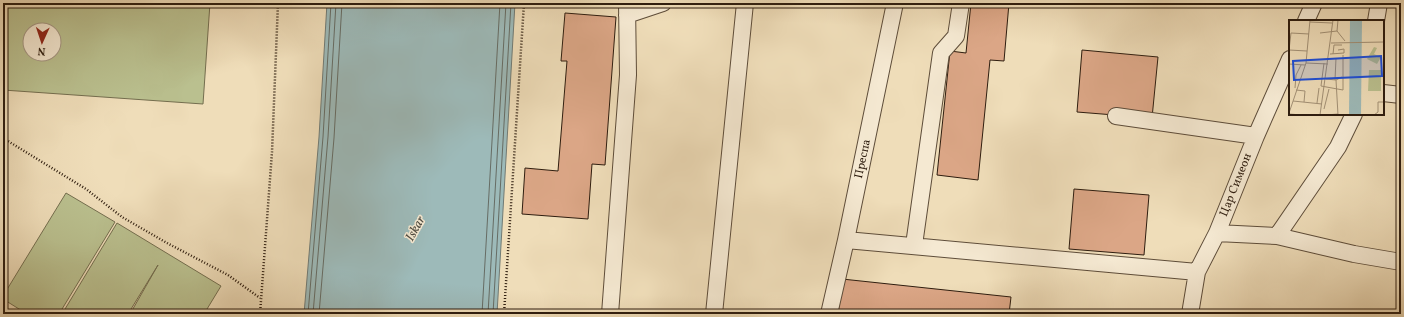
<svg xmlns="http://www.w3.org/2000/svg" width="1404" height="317" font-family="Vollkorn,serif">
<rect width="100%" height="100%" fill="#efddb9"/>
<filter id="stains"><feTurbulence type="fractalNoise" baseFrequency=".005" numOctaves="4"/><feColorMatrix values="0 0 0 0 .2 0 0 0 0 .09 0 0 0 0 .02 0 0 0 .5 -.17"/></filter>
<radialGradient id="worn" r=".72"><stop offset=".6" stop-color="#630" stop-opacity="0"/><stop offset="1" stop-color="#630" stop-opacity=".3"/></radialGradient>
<path fill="#bac08f" stroke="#746e4f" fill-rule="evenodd" d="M 3,3 L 210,3 L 203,104 L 3,90 ZM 30,30 L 54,30 L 54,54 L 30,54 Z
M 66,193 L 115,222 L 59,314 L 27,314 L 3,299 L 3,296 Z
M 117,223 L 221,286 L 204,314 L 130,314 L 158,265 L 128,314 L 62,314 Z"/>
<path fill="#9dbab9" stroke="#717b75" d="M 327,3 L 515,3 L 497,314 L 304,314 L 319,137 Z"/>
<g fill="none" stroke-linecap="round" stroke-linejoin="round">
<path stroke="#666c64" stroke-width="1" d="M 308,314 L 323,137 L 331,3
M 313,314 L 328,137 L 336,3
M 319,314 L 334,138 L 342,3
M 482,314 L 500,3
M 488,314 L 506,3
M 493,314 L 511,3"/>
</g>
<path fill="#dba686" stroke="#2e1d0f" d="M 971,3 L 1009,3 L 1004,61 L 990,60 L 978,180 L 937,175 L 950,51 L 966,53 Z
M 565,13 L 616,17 L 605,165 L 592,164 L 588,219 L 522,214 L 525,168 L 558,171 L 567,61 L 561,61 Z
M 1082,50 L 1158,57 L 1152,118 L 1077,112 Z
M 1074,189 L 1149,195 L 1144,255 L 1069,249 Z
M 842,279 L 1011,297 L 1009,314 L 838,314 Z
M 1084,311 L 1104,314 L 1083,314 Z"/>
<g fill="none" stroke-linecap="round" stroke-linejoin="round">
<g stroke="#5e4d3a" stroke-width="18">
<path id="minor" d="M 627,15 L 663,3
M 1306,21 L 1314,3
M 1376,21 L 1379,3
M 1383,93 L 1401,95
M 1116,116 L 1256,136
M 1217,233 L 1277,236 L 1354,254 L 1401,262
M 1277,236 L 1338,147 L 1354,114
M 846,240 L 1197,272
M 914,245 L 941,53 L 956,36 L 961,3
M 610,314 L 628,75 L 627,3
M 714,314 L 745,3
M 829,314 L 846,240 L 895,3
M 1190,314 L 1197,272 L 1217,233 L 1256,136 L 1290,59"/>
</g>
<path stroke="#2e1d0f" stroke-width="2.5" stroke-dasharray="1 2" stroke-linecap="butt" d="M 3,138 L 86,189 L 122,217 L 167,243 L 228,275 L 260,298
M 260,314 L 272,152 L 278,3
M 504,314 L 524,3"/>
<use href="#minor" stroke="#f5e9d2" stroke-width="16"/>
</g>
<g text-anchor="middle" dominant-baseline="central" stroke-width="3" stroke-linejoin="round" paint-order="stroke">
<g font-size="12" fill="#2e1d0f" stroke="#f5e9d2">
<text transform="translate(863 159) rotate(-78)">Преспа</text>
<text transform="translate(1236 185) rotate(-68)">Цар Симеон</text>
</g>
<g font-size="13" font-style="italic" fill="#4f4c42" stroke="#f5e9d2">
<text transform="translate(416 229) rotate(-61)">Iskar</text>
</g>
</g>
<g transform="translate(1289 20)">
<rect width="95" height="95" fill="#efddb9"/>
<path d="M 85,27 L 88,28 L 85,34 L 92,37 L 88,44 L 78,39 ZM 80,50 L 92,50 L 92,71 L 79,71 Z" fill="#bac08f"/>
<path d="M 61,0 L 73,0 L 72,95 L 60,95 Z" fill="#9dbab9"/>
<path fill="none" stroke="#a29075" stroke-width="1" d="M 21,2 L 43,3M 48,11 L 56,21M 31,13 L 48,11 L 49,0M 42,23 L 95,22M 0,30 L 2,13 L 20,14M 0,30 L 18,31M 41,34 L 55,33 L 55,29 L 49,30M 44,34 L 45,25 L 53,25M 17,43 L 39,44M 35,43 L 32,66 L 54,70 L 54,35M 0,44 L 16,45M 37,59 L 47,60 L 53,57M 46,60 L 47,38M 47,60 L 49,95M 6,68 L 7,55 L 12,45M 7,70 L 16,71 L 15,82M 4,81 L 33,84M 28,83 L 30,68M 35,89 L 40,69M 0,93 L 17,43 L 21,0M 0,94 L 13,95M 31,95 L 44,0M 37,95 L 49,94M 85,95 L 89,92 L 89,82 L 95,82"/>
<path fill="#1d4ed8" fill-opacity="0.15" stroke="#1d4ed8" stroke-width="2" d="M 92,36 L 93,56 L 5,60 L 4,41 Z"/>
<rect width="95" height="95" fill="none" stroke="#2e1d0f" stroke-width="2"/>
</g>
<rect width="1404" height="317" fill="none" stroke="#efddb9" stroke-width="16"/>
<rect x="4" y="4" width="1396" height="309" fill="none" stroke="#2e1d0f" stroke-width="2"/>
<rect x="8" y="8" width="1388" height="301" fill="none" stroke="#2e1d0f"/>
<g transform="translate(42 42) rotate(183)"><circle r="19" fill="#f5e9d2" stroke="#a59784"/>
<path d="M0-3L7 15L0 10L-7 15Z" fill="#8f2418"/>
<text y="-6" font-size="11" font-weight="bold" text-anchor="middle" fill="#2e1d0f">N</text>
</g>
<rect width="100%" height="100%" filter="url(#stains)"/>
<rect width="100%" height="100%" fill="url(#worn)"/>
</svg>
